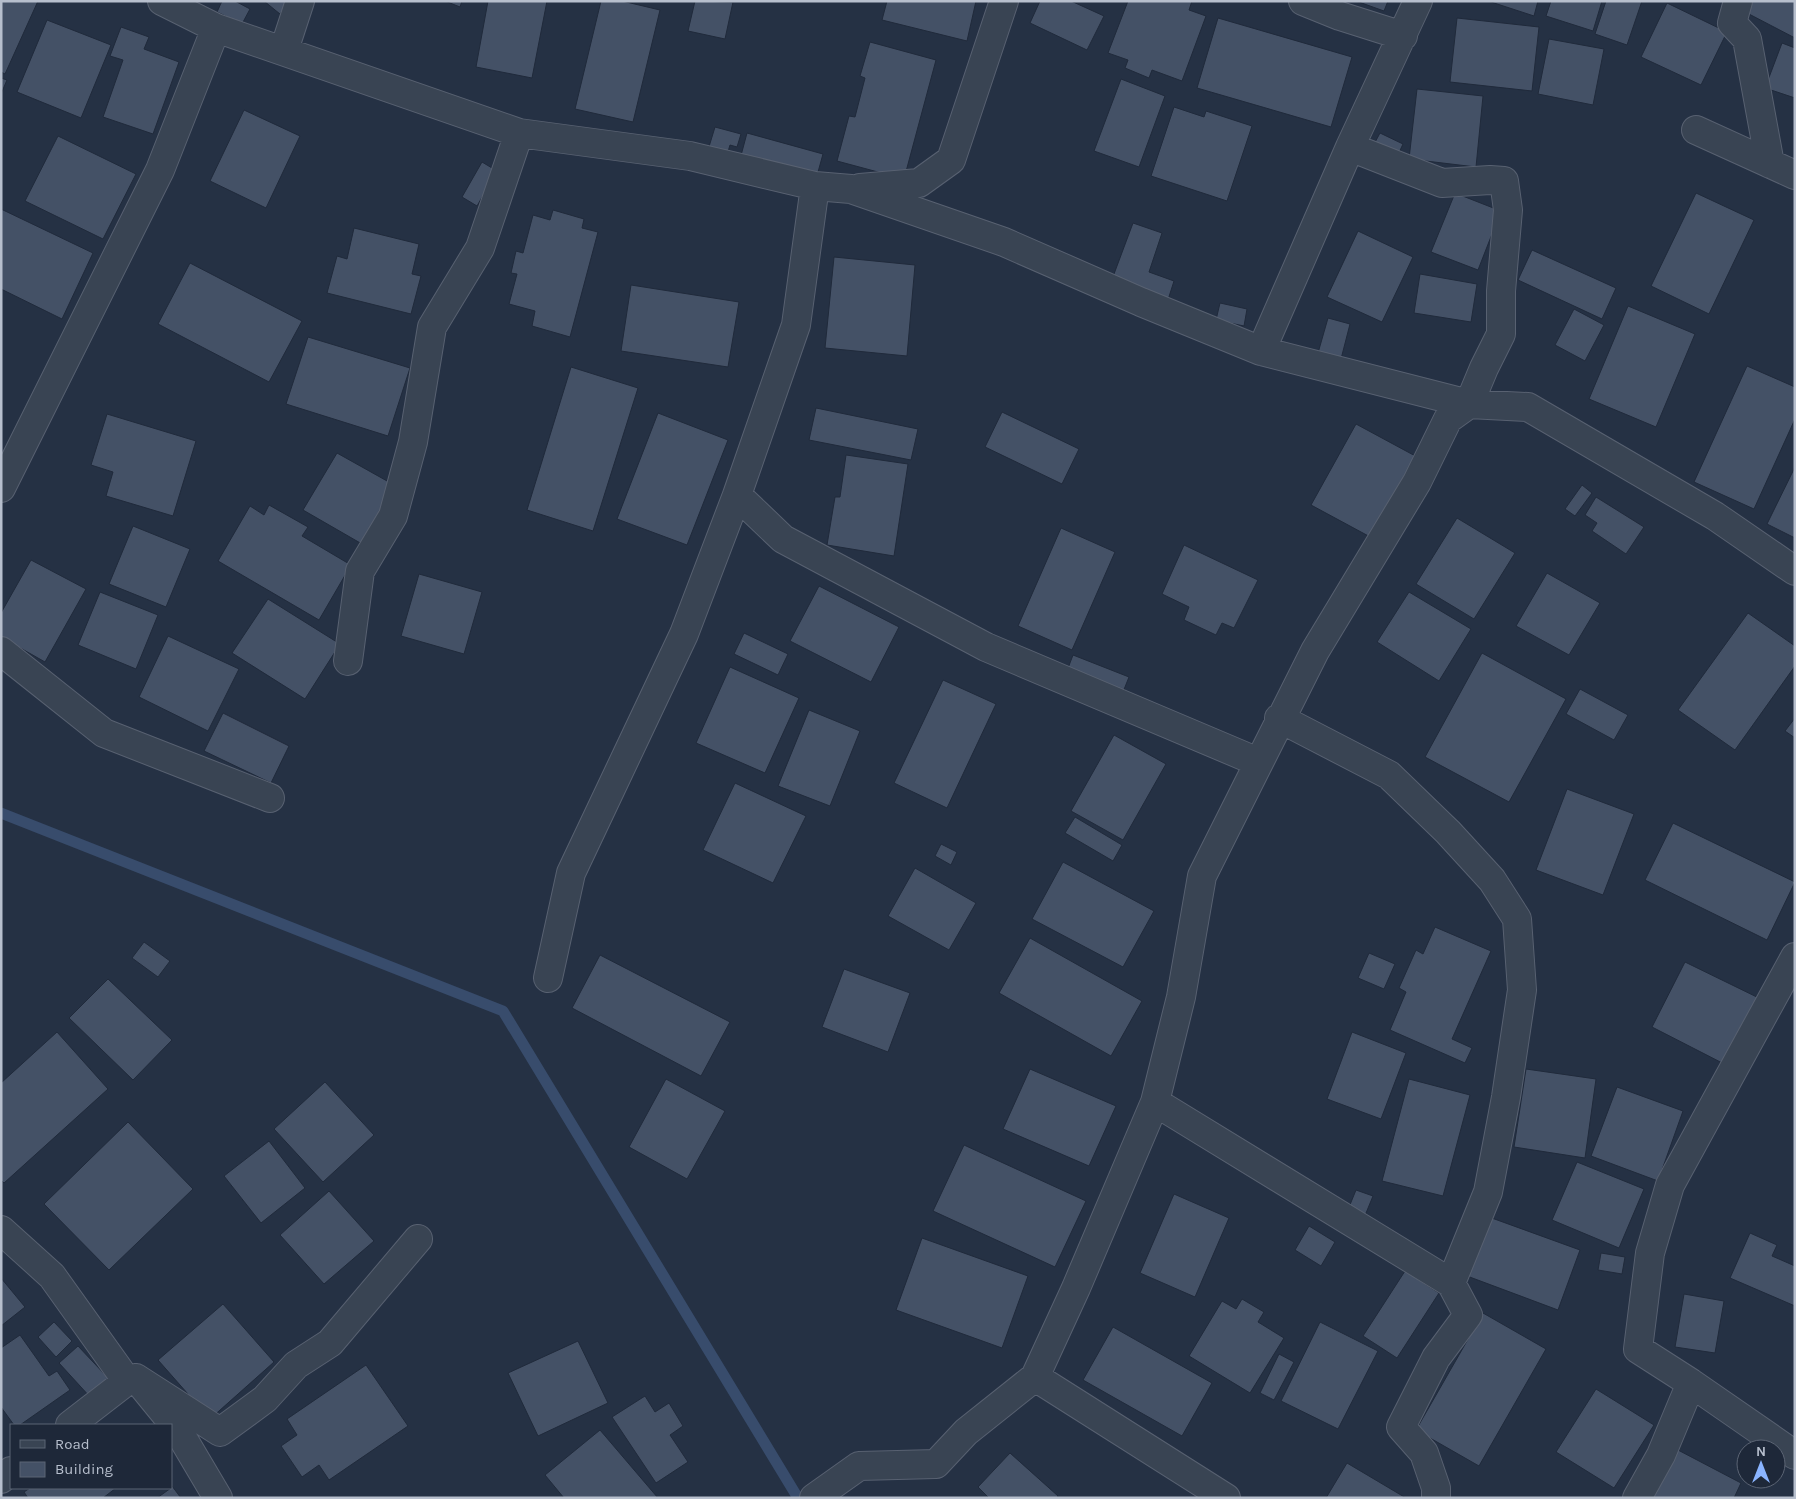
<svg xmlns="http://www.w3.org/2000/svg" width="1796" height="1499" font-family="Karla,sans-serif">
<rect width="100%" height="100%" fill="#253144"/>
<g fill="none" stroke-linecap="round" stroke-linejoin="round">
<path stroke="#384c6c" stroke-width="11" d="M 1,813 L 503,1011 L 798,1498"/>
</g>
<path fill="#445166" stroke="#202a3b" d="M 1,1 L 38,1 L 5,74 L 1,72 Z
M 222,1 L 235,1 L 250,9 L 242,24 L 217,12 Z
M 264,1 L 290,1 L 280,14 Z
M 445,1 L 462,1 L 460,7 Z
M 488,1 L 547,1 L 532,78 L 476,67 Z
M 601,1 L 622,1 L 660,10 L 633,122 L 575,109 Z
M 695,1 L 733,2 L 725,39 L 688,31 Z
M 887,1 L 976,1 L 967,41 L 882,20 Z
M 1040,1 L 1071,1 L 1104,16 L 1087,50 L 1030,23 Z
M 1128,1 L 1192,1 L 1189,10 L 1206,16 L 1182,81 L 1152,70 L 1149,78 L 1125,68 L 1128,60 L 1108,53 Z
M 1356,1 L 1388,1 L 1384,11 Z
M 1488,1 L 1538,1 L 1534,16 Z
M 1551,1 L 1602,1 L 1593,31 L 1546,16 Z
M 1606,1 L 1642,1 L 1627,45 L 1595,34 Z
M 1753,1 L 1795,1 L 1795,38 L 1747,13 Z
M 1667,3 L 1727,32 L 1701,85 L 1641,57 Z
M 1218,18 L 1352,57 L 1331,127 L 1197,88 Z
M 1457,18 L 1539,27 L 1532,91 L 1450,82 Z
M 47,20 L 111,45 L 81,118 L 17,92 Z
M 121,27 L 149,37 L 144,49 L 179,62 L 153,134 L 103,117 L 123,60 L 110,56 Z
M 1549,39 L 1604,49 L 1593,105 L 1538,94 Z
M 870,42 L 936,60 L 904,179 L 837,161 L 849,116 L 855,117 L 865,78 L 860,76 Z
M 1782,43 L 1795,48 L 1795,98 L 1765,88 Z
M 1,78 L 7,80 L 1,94 Z
M 1121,79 L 1165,96 L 1139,167 L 1094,151 Z
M 1417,89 L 1483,96 L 1476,167 L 1409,159 Z
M 1174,107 L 1204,117 L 1206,111 L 1252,126 L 1227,201 L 1151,176 Z
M 244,110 L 300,136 L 266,208 L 210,181 Z
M 715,127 L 741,134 L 737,147 L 730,145 L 727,155 L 708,150 Z
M 747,133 L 823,154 L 815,183 L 739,163 Z
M 1380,133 L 1403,144 L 1397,157 L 1373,146 Z
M 58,136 L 136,174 L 103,239 L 25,201 Z
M 482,162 L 497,171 L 477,206 L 462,197 Z
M 1455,193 L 1501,211 L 1478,270 L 1431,252 Z
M 1696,193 L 1754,220 L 1709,314 L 1651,286 Z
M 1,209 L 93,253 L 62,319 L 1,289 Z
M 553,210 L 584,219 L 582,228 L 598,232 L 570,337 L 532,326 L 535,311 L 509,304 L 517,274 L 511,273 L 516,251 L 523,253 L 533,215 L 550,220 Z
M 1133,223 L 1162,233 L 1149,272 L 1174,281 L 1167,303 L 1111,282 Z
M 354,228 L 419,244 L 412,274 L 421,276 L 411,314 L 327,293 L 337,256 L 347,259 Z
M 1358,231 L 1413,257 L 1382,322 L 1327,297 Z
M 1532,250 L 1616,288 L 1602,319 L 1518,280 Z
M 834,257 L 915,265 L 907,356 L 825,348 Z
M 190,263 L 302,321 L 269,382 L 158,324 Z
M 1420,274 L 1477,284 L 1471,322 L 1414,313 Z
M 631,285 L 739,302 L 728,367 L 621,351 Z
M 1220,303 L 1247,309 L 1244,326 L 1216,320 Z
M 1628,306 L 1695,334 L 1656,427 L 1589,399 Z
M 1574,309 L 1604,325 L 1585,361 L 1555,345 Z
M 1328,318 L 1350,324 L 1341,359 L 1318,353 Z
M 308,337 L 410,368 L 388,436 L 286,404 Z
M 1747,366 L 1795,387 L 1795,419 L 1754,509 L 1694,482 Z
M 571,367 L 638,388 L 593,531 L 527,510 Z
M 816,408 L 918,429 L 911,460 L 809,440 Z
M 1002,412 L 1079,449 L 1062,484 L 985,447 Z
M 658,413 L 728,440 L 687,545 L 617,519 Z
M 107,414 L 196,441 L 173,516 L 106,496 L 113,472 L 91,465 Z
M 1356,424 L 1419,458 L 1374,539 L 1311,505 Z
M 337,453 L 396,486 L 362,544 L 303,510 Z
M 846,455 L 908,464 L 894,556 L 827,545 L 835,497 L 840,497 Z
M 1795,467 L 1795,538 L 1767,524 Z
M 1582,485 L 1592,493 L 1575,516 L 1565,509 Z
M 1596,497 L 1644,527 L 1626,554 L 1592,531 L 1597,523 L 1585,515 Z
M 269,505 L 308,527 L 302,536 L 351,565 L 319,620 L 218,561 L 250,506 L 264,515 Z
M 1457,518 L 1515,553 L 1474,619 L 1416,584 Z
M 133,526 L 190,549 L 166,607 L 109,584 Z
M 1061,528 L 1115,552 L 1072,650 L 1018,626 Z
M 1184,545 L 1258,580 L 1234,628 L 1222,623 L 1216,635 L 1184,620 L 1189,607 L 1162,594 Z
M 31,560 L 86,589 L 45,662 L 1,637 L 1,613 Z
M 1547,573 L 1600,603 L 1569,655 L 1516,626 Z
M 419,574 L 482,592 L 464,654 L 401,636 Z
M 819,586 L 899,627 L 871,682 L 790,641 Z
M 100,592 L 158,615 L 136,669 L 78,645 Z
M 1409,592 L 1471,629 L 1439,681 L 1377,642 Z
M 268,599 L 340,644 L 305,699 L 232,653 Z
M 1748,613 L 1795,646 L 1795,666 L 1735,750 L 1678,710 Z
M 744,633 L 788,654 L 778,675 L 734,654 Z
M 168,636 L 239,669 L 208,731 L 139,697 Z
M 1482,653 L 1566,699 L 1509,802 L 1425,757 Z
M 1073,655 L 1129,677 L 1121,697 L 1065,676 Z
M 730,667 L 799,698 L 765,773 L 696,743 Z
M 943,680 L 996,704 L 947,808 L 894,783 Z
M 1580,689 L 1628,715 L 1614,740 L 1566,714 Z
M 809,710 L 860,731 L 830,806 L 778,786 Z
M 223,713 L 289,746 L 271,783 L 204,751 Z
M 1795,718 L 1795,738 L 1785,731 Z
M 1114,735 L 1166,764 L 1123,840 L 1071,811 Z
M 735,783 L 806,816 L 773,883 L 703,850 Z
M 1567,789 L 1634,814 L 1603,895 L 1536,870 Z
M 1075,817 L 1122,845 L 1113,861 L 1065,833 Z
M 1673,823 L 1795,882 L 1767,940 L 1645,880 Z
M 941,844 L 957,852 L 951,865 L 935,856 Z
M 1063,862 L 1154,911 L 1123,967 L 1032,919 Z
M 915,868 L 976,903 L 949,950 L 888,916 Z
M 1435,927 L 1491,951 L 1452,1039 L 1472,1048 L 1465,1063 L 1390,1030 L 1406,992 L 1399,988 L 1416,950 L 1423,954 Z
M 1030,938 L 1142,1001 L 1111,1056 L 999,993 Z
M 144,942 L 170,961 L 158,977 L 132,958 Z
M 1369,953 L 1395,964 L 1384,989 L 1358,978 Z
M 600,955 L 730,1022 L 701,1076 L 572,1008 Z
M 1685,962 L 1765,1001 L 1732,1068 L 1652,1027 Z
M 844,969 L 910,993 L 888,1052 L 822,1027 Z
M 108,979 L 172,1040 L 133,1080 L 69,1018 Z
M 57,1032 L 108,1089 L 4,1183 L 1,1180 L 1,1083 Z
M 1352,1032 L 1406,1053 L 1381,1119 L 1327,1099 Z
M 1030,1069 L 1116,1106 L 1089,1166 L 1003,1129 Z
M 1526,1069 L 1596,1079 L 1585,1158 L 1514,1147 Z
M 666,1079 L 725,1111 L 687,1179 L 629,1147 Z
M 1409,1079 L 1470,1095 L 1443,1196 L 1382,1181 Z
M 325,1082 L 374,1135 L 323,1182 L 274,1129 Z
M 1617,1087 L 1683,1111 L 1658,1181 L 1591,1156 Z
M 128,1122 L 193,1189 L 109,1270 L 44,1204 Z
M 269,1141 L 305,1188 L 261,1223 L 224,1176 Z
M 964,1145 L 1086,1201 L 1055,1267 L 933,1211 Z
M 1577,1162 L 1644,1189 L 1619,1248 L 1552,1220 Z
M 1356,1190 L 1373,1196 L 1364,1218 L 1347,1212 Z
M 329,1191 L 374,1241 L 324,1284 L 280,1235 Z
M 1174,1194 L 1229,1218 L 1195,1297 L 1140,1273 Z
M 1489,1217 L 1580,1250 L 1558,1310 L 1467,1276 Z
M 1309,1226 L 1335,1242 L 1321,1266 L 1295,1250 Z
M 1750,1233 L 1777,1245 L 1772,1256 L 1795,1266 L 1795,1306 L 1730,1278 Z
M 922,1238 L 1028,1276 L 1002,1348 L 896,1310 Z
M 1601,1253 L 1625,1257 L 1622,1274 L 1598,1270 Z
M 1405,1271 L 1439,1293 L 1397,1358 L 1363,1336 Z
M 1,1278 L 25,1307 L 1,1326 Z
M 1684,1294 L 1724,1301 L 1715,1353 L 1675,1347 Z
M 1242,1299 L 1264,1312 L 1258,1322 L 1284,1338 L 1250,1393 L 1189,1356 L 1222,1301 L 1236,1309 Z
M 223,1304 L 274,1362 L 210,1419 L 158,1360 Z
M 1483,1313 L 1546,1349 L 1479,1466 L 1416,1430 Z
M 54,1322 L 72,1341 L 56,1357 L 38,1337 Z
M 1320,1322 L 1378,1351 L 1338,1429 L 1281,1401 Z
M 1113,1327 L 1212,1383 L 1182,1436 L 1083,1380 Z
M 20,1335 L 49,1376 L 57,1371 L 70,1390 L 20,1425 L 14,1425 L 1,1407 L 1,1348 Z
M 578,1341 L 608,1403 L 538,1436 L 508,1373 Z
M 78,1346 L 110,1380 L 91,1398 L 59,1363 Z
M 1279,1354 L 1294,1362 L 1274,1400 L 1260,1393 Z
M 366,1365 L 408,1426 L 329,1480 L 319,1465 L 302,1477 L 281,1446 L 297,1435 L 287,1419 Z
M 1596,1389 L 1654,1425 L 1614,1488 L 1556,1452 Z
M 645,1396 L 655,1412 L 669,1403 L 683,1426 L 670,1435 L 688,1462 L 656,1483 L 612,1417 Z
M 600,1430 L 658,1498 L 564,1498 L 545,1475 Z
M 1678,1450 L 1741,1483 L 1734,1498 L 1653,1498 Z
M 1010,1453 L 1058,1496 L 1057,1498 L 989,1498 L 978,1487 Z
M 1347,1463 L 1406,1498 L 1326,1498 Z
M 172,1486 L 181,1498 L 157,1498 L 171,1488 Z
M 30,1488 L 116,1488 L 103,1498 L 28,1498 L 24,1492 Z"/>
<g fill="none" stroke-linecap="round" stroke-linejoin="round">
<g stroke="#586171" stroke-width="30">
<path id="minor" d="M 162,1 L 216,28 L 519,133 L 690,156 L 815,186 L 851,189 L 1004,242 L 1141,302 L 1261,351 L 1469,404 L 1528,407 L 1715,516 L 1795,571
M 1303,1 L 1340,16 L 1403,36
M 1738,1 L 1732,23 L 1747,39 L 1770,164
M 284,50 L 300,1
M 1696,130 L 1795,175
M 860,188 L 919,183 L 951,160 L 1004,1
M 1261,351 L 1350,147 L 1418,1
M 1,488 L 160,170 L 216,28
M 737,495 L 783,539 L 986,647 L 1258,762
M 1,651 L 104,733 L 270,798
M 348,661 L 360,571 L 393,516 L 413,442 L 432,327 L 480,248 L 519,133
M 1279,718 L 1389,775 L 1448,832 L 1492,880 L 1517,919 L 1522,990 L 1506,1097 L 1488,1192 L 1451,1283
M 1795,957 L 1670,1185 L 1650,1253 L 1638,1349 L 1691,1383 L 1795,1455
M 548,978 L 571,873 L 684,634 L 737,495 L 796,325 L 815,186
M 1155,1102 L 1451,1283 L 1468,1315 L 1436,1358 L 1401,1427 L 1424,1453 L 1436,1488 L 1436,1498
M 1,1230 L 52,1276 L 127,1381 L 136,1378 L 176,1427 L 218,1498
M 1035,1377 L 1226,1498
M 136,1378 L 220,1432 L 265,1399 L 296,1365 L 330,1343 L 418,1239
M 70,1425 L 127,1381
M 1,1479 L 11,1471
M 814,1498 L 859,1466 L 936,1464 L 966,1432 L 1035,1377 L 1076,1288 L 1155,1102 L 1181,997 L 1202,876 L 1315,651 L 1417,482 L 1448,419 L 1469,404 L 1484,368 L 1501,334 L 1501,291 L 1508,210 L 1504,181 L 1490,180 L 1442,183 L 1350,147
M 1637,1498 L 1661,1455 L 1691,1383"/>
</g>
<use href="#minor" stroke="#394453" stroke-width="28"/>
</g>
<rect width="1796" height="1499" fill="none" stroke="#b7bfcd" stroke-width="5"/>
<rect x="10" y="1424" width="162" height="65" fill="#1e2839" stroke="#5b6474"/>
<rect x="20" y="1440" width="25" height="8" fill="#394453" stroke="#5b6474"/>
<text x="55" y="1449" font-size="15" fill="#b7bfcd">Road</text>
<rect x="20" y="1462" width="25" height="15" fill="#445166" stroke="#5b6474"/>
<text x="55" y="1474" font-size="15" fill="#b7bfcd">Building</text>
<g transform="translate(1761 1464)"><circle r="24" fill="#1e2839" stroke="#5b6474"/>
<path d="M0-4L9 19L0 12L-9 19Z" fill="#8ab4ff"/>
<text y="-8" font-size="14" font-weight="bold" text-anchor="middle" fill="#b7bfcd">N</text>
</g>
</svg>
